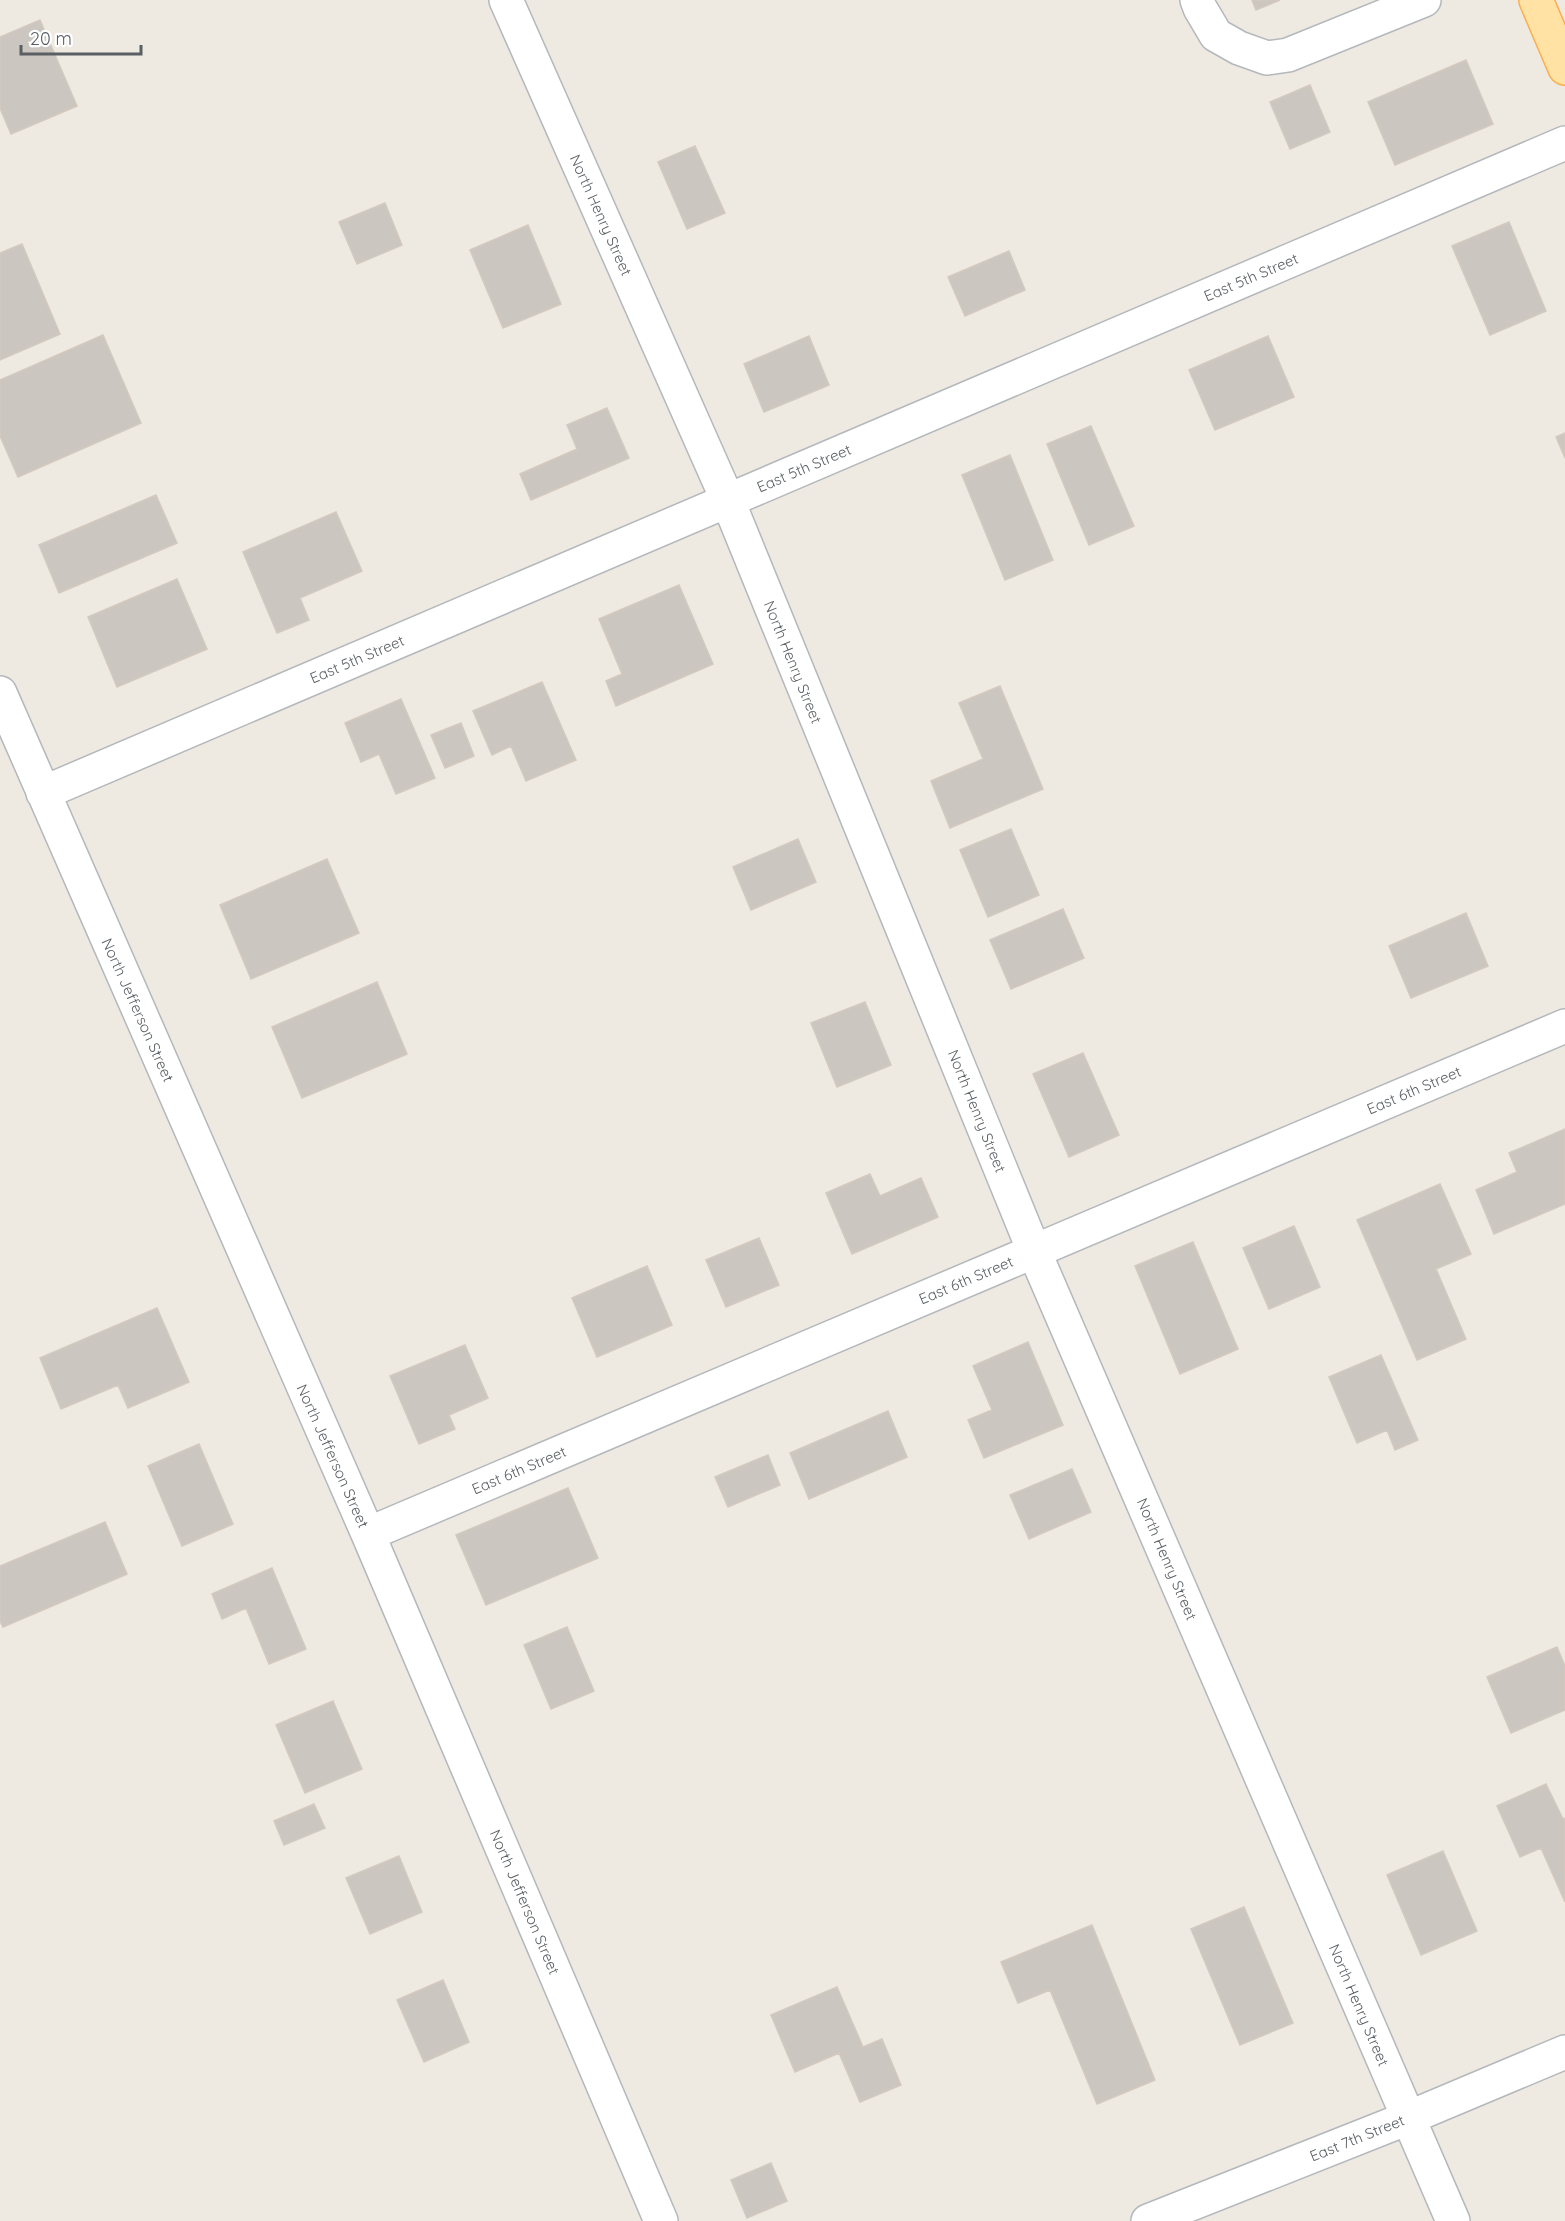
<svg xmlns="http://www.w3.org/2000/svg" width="1565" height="2221" font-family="Quicksand,sans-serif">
<rect width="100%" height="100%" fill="#eee9e1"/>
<path fill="#cbc6c0" stroke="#d3c9bf" stroke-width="1.5" d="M 1252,0 L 1280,0 L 1256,10 Z
M 40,20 L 77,106 L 11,134 L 0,108 L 0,37 Z
M 1466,60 L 1493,124 L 1395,165 L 1368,102 Z
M 1310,85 L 1330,132 L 1290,149 L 1270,102 Z
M 695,146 L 725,213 L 687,229 L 658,162 Z
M 385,203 L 402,245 L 357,264 L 339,222 Z
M 1509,222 L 1546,311 L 1490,335 L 1452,246 Z
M 528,225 L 561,304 L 503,328 L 470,250 Z
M 22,244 L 60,334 L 0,360 L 0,253 Z
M 1009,251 L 1025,290 L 965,316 L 948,277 Z
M 103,335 L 141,423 L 18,477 L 0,436 L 0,380 Z
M 809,336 L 829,385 L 764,412 L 744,364 Z
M 1268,336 L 1294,397 L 1215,430 L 1189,370 Z
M 607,408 L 629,458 L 531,500 L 520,474 L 577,449 L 567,425 Z
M 1091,426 L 1134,526 L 1089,545 L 1047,444 Z
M 1565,433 L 1565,458 L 1556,437 Z
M 1010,455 L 1053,560 L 1005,580 L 962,475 Z
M 156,495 L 177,543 L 59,593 L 39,545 Z
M 336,512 L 362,571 L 300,598 L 309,620 L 277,633 L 243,552 Z
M 177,579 L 207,649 L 117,687 L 88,617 Z
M 679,585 L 713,664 L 616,706 L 606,681 L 622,674 L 599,619 Z
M 542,682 L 576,760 L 526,781 L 511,746 L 492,755 L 473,711 Z
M 1000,686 L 1043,789 L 950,828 L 931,781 L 983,759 L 959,703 Z
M 401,699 L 435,778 L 396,794 L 379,754 L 361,762 L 345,723 Z
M 461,723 L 474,756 L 445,768 L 431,735 Z
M 1011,829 L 1039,895 L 988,917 L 960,850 Z
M 798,839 L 816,882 L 751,910 L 733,867 Z
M 327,859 L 359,933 L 251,979 L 220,905 Z
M 1063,909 L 1084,958 L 1011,989 L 990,940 Z
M 1466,913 L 1488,966 L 1411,998 L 1389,946 Z
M 377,982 L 407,1054 L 302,1098 L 272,1027 Z
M 865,1002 L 891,1065 L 837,1087 L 811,1023 Z
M 1083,1053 L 1119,1135 L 1069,1157 L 1033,1074 Z
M 1565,1129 L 1565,1204 L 1494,1234 L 1476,1190 L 1517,1172 L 1509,1153 Z
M 870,1174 L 880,1196 L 921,1178 L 938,1217 L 852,1254 L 826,1193 Z
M 1440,1184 L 1471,1254 L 1436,1269 L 1466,1339 L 1417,1360 L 1357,1220 Z
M 1294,1226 L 1320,1287 L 1269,1309 L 1243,1248 Z
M 759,1238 L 779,1285 L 726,1307 L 706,1260 Z
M 1193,1242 L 1238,1349 L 1180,1374 L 1135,1266 Z
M 647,1266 L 672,1325 L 597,1357 L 572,1298 Z
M 157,1308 L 189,1382 L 128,1408 L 118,1385 L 61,1409 L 40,1358 Z
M 1028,1342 L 1063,1425 L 984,1458 L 968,1420 L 992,1410 L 973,1366 Z
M 465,1345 L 488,1398 L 449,1415 L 455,1429 L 419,1444 L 390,1376 Z
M 1381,1355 L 1418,1440 L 1395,1450 L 1387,1430 L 1357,1443 L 1329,1377 Z
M 888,1411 L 907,1457 L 809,1499 L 790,1453 Z
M 199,1444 L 233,1524 L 182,1546 L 148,1466 Z
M 768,1455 L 780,1485 L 728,1507 L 715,1477 Z
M 1072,1469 L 1091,1512 L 1029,1539 L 1010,1495 Z
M 568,1488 L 598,1558 L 486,1605 L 456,1535 Z
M 105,1522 L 127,1574 L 3,1627 L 0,1621 L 0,1566 Z
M 272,1568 L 306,1649 L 269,1664 L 246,1608 L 222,1619 L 212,1594 Z
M 567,1627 L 594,1691 L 551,1709 L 524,1645 Z
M 1557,1647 L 1565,1666 L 1565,1710 L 1511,1733 L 1487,1677 Z
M 333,1701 L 362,1769 L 305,1793 L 276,1725 Z
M 1546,1784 L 1563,1819 L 1565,1818 L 1565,1902 L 1541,1848 L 1520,1857 L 1497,1806 Z
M 314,1804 L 325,1828 L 284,1845 L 274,1821 Z
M 1443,1851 L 1477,1931 L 1421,1955 L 1387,1875 Z
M 399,1856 L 422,1912 L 370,1934 L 346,1878 Z
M 1244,1907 L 1293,2023 L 1240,2045 L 1191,1929 Z
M 1092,1925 L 1155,2080 L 1097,2104 L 1050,1990 L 1018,2003 L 1001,1962 Z
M 443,1980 L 469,2042 L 424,2062 L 397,2000 Z
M 837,1987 L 863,2047 L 882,2039 L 901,2085 L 860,2102 L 839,2053 L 795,2072 L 771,2015 Z
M 771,2163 L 787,2201 L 747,2218 L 731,2180 Z"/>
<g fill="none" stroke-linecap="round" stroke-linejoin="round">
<g stroke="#b4b8bc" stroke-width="36">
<path id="minor" d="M 506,0 L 728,501 L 1034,1251 L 1453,2221
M 1197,0 L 1200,8 L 1216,35 L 1239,48 L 1267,58 L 1288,55 L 1424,0
M 0,693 L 368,1534 L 661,2221
M 43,793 L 1565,143
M 368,1534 L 1565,1026
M 1148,2221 L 1408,2118 L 1565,2052"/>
</g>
<g stroke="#fbaf4c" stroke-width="36">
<path id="major" d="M 1536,0 L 1565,68"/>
</g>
<use href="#minor" stroke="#fff" stroke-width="33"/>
<use href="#major" stroke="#ffe2a4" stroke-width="33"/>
</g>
<g text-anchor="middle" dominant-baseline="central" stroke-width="5" stroke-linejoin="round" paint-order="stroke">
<g font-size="15" fill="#595f63" stroke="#fff">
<text transform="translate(601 215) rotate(66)">North Henry Street</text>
<text transform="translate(1251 277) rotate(-23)">East 5th Street</text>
<text transform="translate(804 468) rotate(-23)">East 5th Street</text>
<text transform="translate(357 659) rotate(-23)">East 5th Street</text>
<text transform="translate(793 662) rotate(68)">North Henry Street</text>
<text transform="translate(138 1010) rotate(66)">North Jefferson Street</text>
<text transform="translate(1414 1090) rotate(-23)">East 6th Street</text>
<text transform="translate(977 1111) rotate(68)">North Henry Street</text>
<text transform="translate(966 1280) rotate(-23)">East 6th Street</text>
<text transform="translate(333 1456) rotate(66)">North Jefferson Street</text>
<text transform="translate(519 1470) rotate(-23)">East 6th Street</text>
<text transform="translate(1167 1559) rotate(67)">North Henry Street</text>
<text transform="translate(525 1902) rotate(67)">North Jefferson Street</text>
<text transform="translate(1359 2005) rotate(67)">North Henry Street</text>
<text transform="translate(1357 2138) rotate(-22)">East 7th Street</text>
</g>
</g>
<path d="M21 45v9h120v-9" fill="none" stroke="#595f63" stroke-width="3"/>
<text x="30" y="45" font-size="18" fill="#595f63" stroke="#ffffff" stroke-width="4.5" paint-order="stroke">20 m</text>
</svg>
